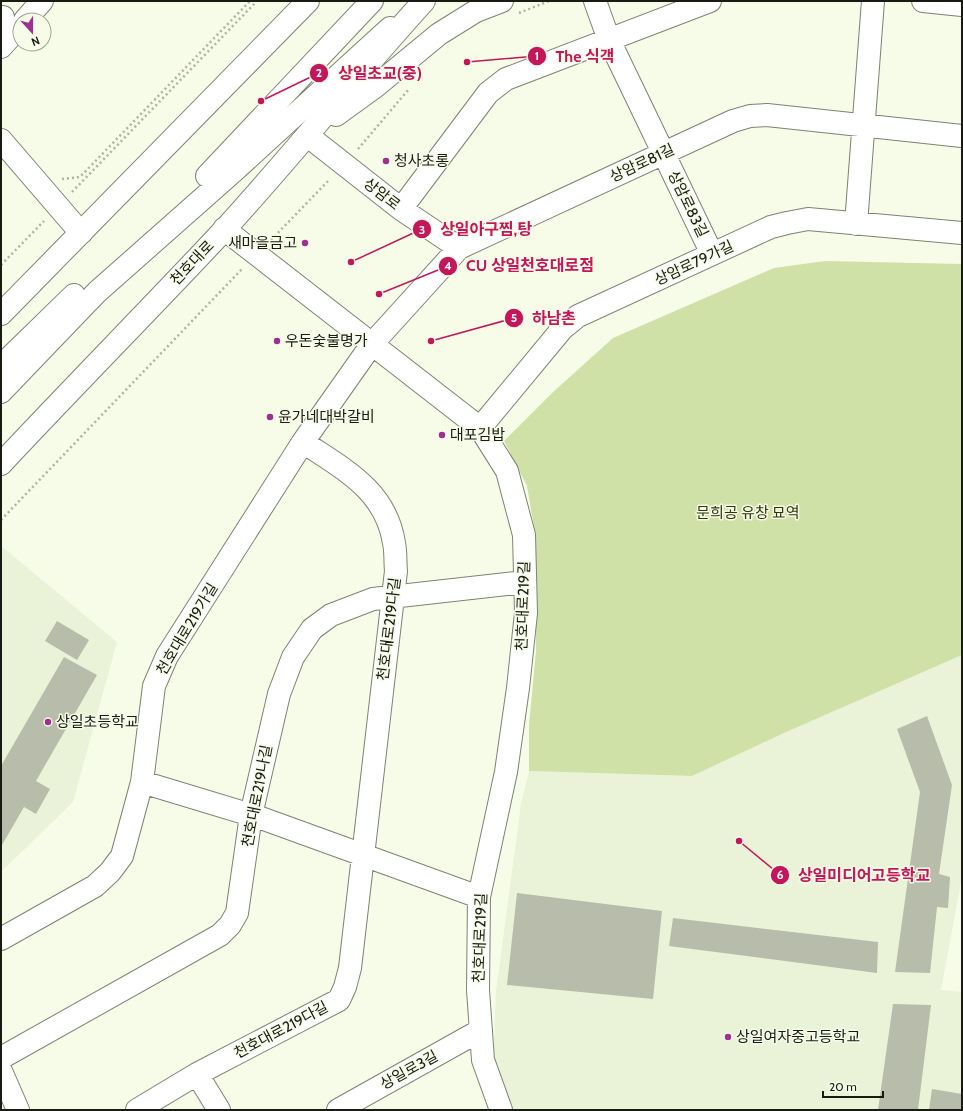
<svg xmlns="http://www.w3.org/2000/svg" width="963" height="1111" font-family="Cabin,'Noto Sans KR',sans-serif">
<rect width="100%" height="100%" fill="#f6fce8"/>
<path fill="#eaf3d7" d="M 1,546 L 117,642 L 73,802 L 1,872 Z
M 962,655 L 962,877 L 941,990 L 962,992 L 962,1110 L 512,1110 L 493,1062 L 496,991 L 521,804 L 529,771 L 692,776 L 784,733 Z"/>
<path fill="#cfe1a7" d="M 825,261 L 962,264 L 962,655 L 784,733 L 692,776 L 529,771 L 529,725 L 536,651 L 535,533 L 527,486 L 504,441 L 552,393 L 613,338 L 774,268 Z"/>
<path fill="#b7bdaa" d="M 57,621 L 89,640 L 77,660 L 45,641 Z
M 64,657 L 97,675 L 36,781 L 50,789 L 36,814 L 24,807 L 2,845 L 1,766 Z
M 927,716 L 952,785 L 939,874 L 950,877 L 948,908 L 937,907 L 930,973 L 895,972 L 920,792 L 897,729 Z
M 517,893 L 662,911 L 653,999 L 507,985 Z
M 673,918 L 878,942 L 877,973 L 669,946 Z
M 893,1004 L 931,1005 L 918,1110 L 878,1110 Z
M 932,1089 L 962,1094 L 962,1110 L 929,1110 Z"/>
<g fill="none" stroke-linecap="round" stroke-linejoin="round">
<g stroke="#7d8371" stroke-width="24">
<path id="minor" d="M 595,1 L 609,40 L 712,254
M 923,1 L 962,5
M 25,20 L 42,1
M 1,24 L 3,17
M 1,47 L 20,26
M 308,136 L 401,209 L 459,248
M 1,140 L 81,233
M 207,176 L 372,1
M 401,209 L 488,93 L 506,79 L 710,1
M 856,224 L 873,1
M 224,229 L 480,428 L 507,471 L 524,535 L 526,613 L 518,688 L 506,772 L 479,897 L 478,990 L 483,1060 L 501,1110
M 1,366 L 74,295
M 1,392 L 97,292 L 236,169 L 390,28
M 480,428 L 562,329 L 578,316 L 771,227 L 787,223 L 808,219 L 962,233
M 142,782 L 261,818 L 479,897
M 1,939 L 95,886 L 110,872 L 122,856 L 142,782 L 154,686 L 167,656 L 303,442 L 372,344 L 459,248 L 733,121 L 750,116 L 767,115 L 962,136
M 1,1058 L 220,935 L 230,925 L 237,913 L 251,815 L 279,694 L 293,657 L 312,629 L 331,615 L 373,599 L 525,582
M 1,1071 L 18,1110
M 197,1074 L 219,1110
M 137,1110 L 197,1074 L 339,1000 L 345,987 L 350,968 L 396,571 C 395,562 396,552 394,543 C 386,490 343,469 303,442
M 338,1110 L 481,1030"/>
</g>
<g stroke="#7d8371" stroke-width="24">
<path id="major" d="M 336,115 L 376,86 L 439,34 L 476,11 L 502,1
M 1,314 L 308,1
M 1,464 C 75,385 151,308 225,229 C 293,154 356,76 424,1"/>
</g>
<path stroke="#aeb3a3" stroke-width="2.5" stroke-dasharray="2 3" stroke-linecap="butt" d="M 519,13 L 549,1
M 358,149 L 409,89
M 62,179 L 80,177 L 250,1
M 72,192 L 257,1
M 271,240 L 330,179
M 1,265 L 44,221
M 1,520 L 242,269"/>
<use href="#minor" stroke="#fff" stroke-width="22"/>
<use href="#major" stroke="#fff" stroke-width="22"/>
</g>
<g fill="#9c3192" stroke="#f6fce8" stroke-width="1.5">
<circle cx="386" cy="161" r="4"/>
<circle cx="305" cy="243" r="4"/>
<circle cx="277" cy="341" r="4"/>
<circle cx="270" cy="417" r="4"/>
<circle cx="442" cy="435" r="4"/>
<circle cx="48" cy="722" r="4"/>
<circle cx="728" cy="1037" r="4"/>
</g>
<g text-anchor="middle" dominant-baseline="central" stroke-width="3" stroke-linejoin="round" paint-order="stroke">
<g font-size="15" fill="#181a13" stroke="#f6fce8" text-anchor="start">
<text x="394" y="161">청사초롱</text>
<text x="297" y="243" text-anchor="end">새마을금고</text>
<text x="285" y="341">우돈숯불명가</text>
<text x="278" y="417">윤가네대박갈비</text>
<text x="450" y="435">대포김밥</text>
<text x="56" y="722">상일초등학교</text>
<text x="736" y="1037">상일여자중고등학교</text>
</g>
<g font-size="15" fill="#181a13" stroke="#f6fce8">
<text transform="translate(642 163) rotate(-25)">상암로81길</text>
<text transform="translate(382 194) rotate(38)">상암로</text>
<text transform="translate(688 204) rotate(64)">상암로83길</text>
<text transform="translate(192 263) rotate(-46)">천호대로</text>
<text transform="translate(694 263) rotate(-25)">상암로79가길</text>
<text transform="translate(523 606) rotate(-88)">천호대로219길</text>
<text transform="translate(187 629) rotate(-59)">천호대로219가길</text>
<text transform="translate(389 629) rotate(-83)">천호대로219다길</text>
<text transform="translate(257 796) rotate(-79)">천호대로219나길</text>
<text transform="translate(480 938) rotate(-88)">천호대로219길</text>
<text transform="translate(281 1030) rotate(-28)">천호대로219다길</text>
<text transform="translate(409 1070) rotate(-29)">상일로3길</text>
</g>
<g font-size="15" fill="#2c3709" stroke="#f6fce8">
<text x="748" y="513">문희공 유창 묘역</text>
</g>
</g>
<path fill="none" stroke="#c2185b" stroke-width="1.5" d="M467 62L537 56M261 101L319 73M351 262L422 229M379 294L448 266M431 341L514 318M739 841L780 875"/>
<g fill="#c2185b" stroke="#f6fce8" stroke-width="1.5">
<circle cx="467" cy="62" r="4"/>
<circle cx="261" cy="101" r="4"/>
<circle cx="351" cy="262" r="4"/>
<circle cx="379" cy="294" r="4"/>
<circle cx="431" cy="341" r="4"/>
<circle cx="739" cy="841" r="4"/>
<circle cx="537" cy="56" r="10"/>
<circle cx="319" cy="73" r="10"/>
<circle cx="422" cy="229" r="10"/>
<circle cx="448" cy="266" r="10"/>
<circle cx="514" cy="318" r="10"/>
<circle cx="780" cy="875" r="10"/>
</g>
<g font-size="12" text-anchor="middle" font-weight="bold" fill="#fff">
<text x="537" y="60">1</text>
<text x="319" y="77">2</text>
<text x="422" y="234">3</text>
<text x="448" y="270">4</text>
<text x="514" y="322">5</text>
<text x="780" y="879">6</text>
</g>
<g font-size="16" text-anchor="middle" font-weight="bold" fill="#c2185b" stroke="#f6fce8" stroke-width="3" stroke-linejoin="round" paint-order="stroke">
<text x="585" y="62">The 식객</text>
<text x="380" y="79">상일초교(중)</text>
<text x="486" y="235">상일아구찜,탕</text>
<text x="530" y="271">CU 상일천호대로점</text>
<text x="554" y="324">하남촌</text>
<text x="864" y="881">상일미디어고등학교</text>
</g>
<rect width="963" height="1111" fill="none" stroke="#181a13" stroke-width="4"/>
<g transform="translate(32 32) rotate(159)"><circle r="19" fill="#f6fce8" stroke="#9da293"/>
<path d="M0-3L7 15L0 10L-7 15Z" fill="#9c3192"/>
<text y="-6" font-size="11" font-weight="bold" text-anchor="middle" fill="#181a13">N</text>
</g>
<path d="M823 1091v6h60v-6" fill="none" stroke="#181a13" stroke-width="2"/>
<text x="829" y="1091" font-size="12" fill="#181a13" stroke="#f6fce8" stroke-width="3" paint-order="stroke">20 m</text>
</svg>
